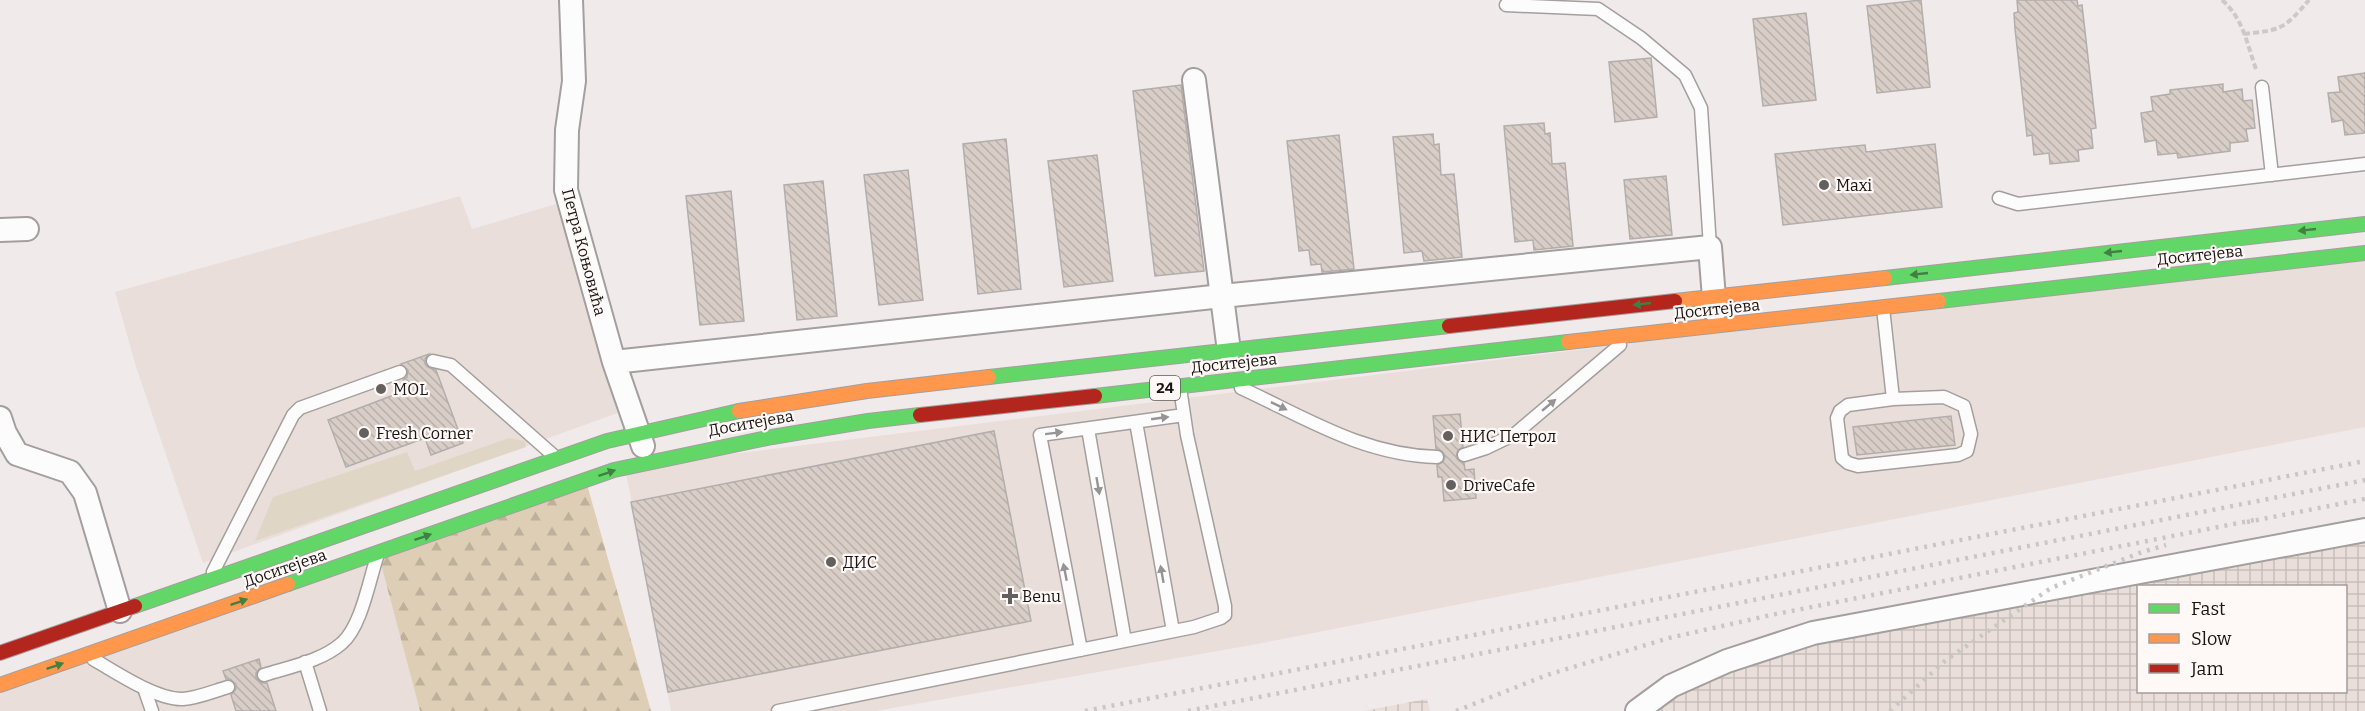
<svg xmlns="http://www.w3.org/2000/svg" width="2365" height="711" font-family="Bitter,serif">
<defs>
<pattern id="industrial-grid" width="8" height="8" patternUnits="userSpaceOnUse" patternTransform="scale(1.5)"><rect width="8" height="8" fill="#eadeda"/><path d="M0 4h8M4 0v8" fill="none" stroke="#c8beba"/></pattern>
<pattern id="forest-firs" width="22" height="20" patternUnits="userSpaceOnUse" patternTransform="scale(1.5)"><rect width="22" height="20" fill="#deceb5"/><path d="M5 1l3.5 6h-7zM16 11l3.5 6h-7z" fill="#beb09b"/></pattern>
<pattern id="building-back-hatch" width="6" height="6" patternUnits="userSpaceOnUse" patternTransform="scale(1.5)"><rect width="6" height="6" fill="#d9cec7"/><path d="M-1 5l2 2M0 0l6 6M5-1l2 2" fill="none" stroke="#bab0aa"/></pattern>
</defs>
<rect width="100%" height="100%" fill="#f0ebea"/>
<path fill="#eadeda" d="M 460,196 L 472,229 L 556,204 L 626,410 L 203,563 L 136,367 L 115,292 Z
M 2365,253 L 2365,427 L 1252,645 L 876,711 L 671,711 L 625,467 Z
M 378,553 L 420,711 L 0,711 L 0,685 Z"/>
<path fill="url(#industrial-grid)" fill-rule="evenodd" d="M 2365,530 L 2365,711 L 1637,711 L 1727,661 ZM 2138,586 L 2346,586 L 2346,692 L 2138,692 Z
M 1427,699 L 1430,711 L 1362,711 Z"/>
<path fill="#e0d6c6" d="M 509,438 L 525,441 L 526,447 L 255,541 L 273,497 L 407,452 L 415,471 Z"/>
<path fill="url(#forest-firs)" d="M 586,481 L 651,711 L 420,711 L 378,553 Z"/>
<path fill="url(#building-back-hatch)" stroke="#b2aeac" stroke-width="1.5" d="M 1921,0 L 1930,87 L 1877,93 L 1867,6 Z
M 2017,0 L 2077,0 L 2078,6 L 2082,5 L 2096,128 L 2091,129 L 2093,148 L 2078,150 L 2079,161 L 2050,164 L 2049,153 L 2034,155 L 2032,135 L 2027,136 L 2015,29 L 2014,13 L 2018,12 Z
M 1806,13 L 1816,100 L 1763,106 L 1753,19 Z
M 1651,58 L 1657,117 L 1615,122 L 1609,62 Z
M 2365,73 L 2365,133 L 2345,135 L 2343,120 L 2332,122 L 2328,93 L 2340,92 L 2338,77 Z
M 2223,84 L 2223,92 L 2242,89 L 2243,101 L 2252,100 L 2255,128 L 2246,129 L 2248,141 L 2230,143 L 2230,151 L 2178,158 L 2177,153 L 2158,155 L 2156,140 L 2145,142 L 2141,113 L 2153,111 L 2151,97 L 2170,94 L 2170,90 Z
M 1181,85 L 1204,271 L 1155,276 L 1133,91 Z
M 1544,123 L 1545,134 L 1550,133 L 1552,164 L 1565,163 L 1573,246 L 1534,250 L 1533,240 L 1515,242 L 1504,126 Z
M 1433,134 L 1434,145 L 1439,144 L 1441,175 L 1454,174 L 1462,257 L 1424,261 L 1422,251 L 1404,253 L 1393,137 Z
M 1339,135 L 1354,269 L 1322,272 L 1321,264 L 1311,265 L 1309,250 L 1299,251 L 1287,141 Z
M 1006,139 L 1021,289 L 978,294 L 963,144 Z
M 1935,144 L 1942,207 L 1783,225 L 1775,154 L 1865,145 L 1866,152 Z
M 1097,155 L 1113,281 L 1064,287 L 1048,161 Z
M 908,170 L 923,300 L 879,305 L 864,175 Z
M 1666,176 L 1672,235 L 1630,239 L 1624,180 Z
M 823,181 L 837,316 L 797,320 L 784,185 Z
M 731,191 L 744,321 L 700,325 L 686,196 Z
M 429,354 L 425,359 L 425,364 L 428,367 L 436,370 L 463,443 L 431,455 L 425,438 L 346,467 L 328,420 L 407,390 L 403,380 L 407,377 L 408,370 L 401,364 Z
M 1460,414 L 1463,447 L 1458,450 L 1456,457 L 1459,461 L 1464,463 L 1465,470 L 1474,469 L 1476,498 L 1444,501 L 1442,477 L 1438,477 L 1437,465 L 1443,462 L 1445,457 L 1442,451 L 1436,449 L 1433,416 Z
M 1951,416 L 1955,445 L 1857,455 L 1853,427 Z
M 994,431 L 1031,621 L 668,692 L 631,502 Z
M 259,659 L 261,667 L 256,673 L 256,678 L 262,683 L 267,683 L 276,711 L 236,711 L 231,695 L 236,689 L 236,684 L 230,679 L 226,679 L 223,671 Z"/>
<g fill="none" stroke-linecap="round" stroke-linejoin="round">
<g stroke="#a39f9e" stroke-width="15">
<path id="lane" d="M 1506,5 L 1598,9 L 1641,38 L 1685,75 L 1701,108 L 1710,247
M 2262,87 L 2272,175
M 1999,198 L 2018,204 L 2365,164
M 1883,308 L 1893,399 L 1944,397 L 1964,406 L 1971,434 L 1967,451 L 1958,455 L 1858,466 L 1848,463 L 1842,458 L 1837,418 L 1840,411 L 1848,405 L 1893,399
M 433,361 L 451,365 L 553,455
M 1241,388 C 1306,418 1363,455 1437,457
M 1136,422 L 1173,631
M 1088,429 L 1125,641
M 1464,455 L 1486,448 L 1515,434 L 1620,345
M 213,572 L 293,415 L 300,408 L 400,372
M 1081,650 L 1040,435 L 1184,415
M 93,659 C 115,672 157,700 183,699 C 198,698 214,691 228,687
M 305,662 L 320,711
M 264,675 C 289,667 322,661 342,643 C 361,627 369,581 377,557
M 144,688 L 152,711
M 778,711 L 1194,627 L 1221,618 L 1225,615 L 1225,606 L 1187,435 L 1180,388"/>
</g>
<g stroke="#a39f9e" stroke-width="26">
<path id="street" d="M 571,0 L 574,81 L 567,130 L 566,190 L 614,362 L 643,446
M 1194,80 L 1229,351
M 0,230 L 27,229
M 614,362 L 1222,296 L 1710,247 L 1715,311
M 0,418 L 5,433 L 17,454 L 70,472 L 85,493 L 120,611
M 1637,711 L 1671,686 L 1727,661 L 1813,633 L 2365,530"/>
</g>
<g stroke="#a39f9e" stroke-width="16">
<path id="fast" d="M 1885,278 L 2365,224
M 1939,301 L 2365,253
M 989,377 L 1449,326
M 1095,396 L 1568,342
M 288,584 L 614,470 L 772,437 L 868,421 L 920,415
M 135,606 L 607,441 L 739,411"/>
</g>
<g stroke="#a39f9e" stroke-width="16">
<path id="slow" d="M 1675,301 L 1885,278
M 1568,342 L 1939,301
M 739,411 L 867,391 L 989,377
M 0,685 L 288,584"/>
</g>
<g stroke="#a39f9e" stroke-width="16">
<path id="jam" d="M 1449,326 L 1675,301
M 920,415 L 1095,396
M 0,653 L 135,606"/>
</g>
<path stroke="#cccac9" stroke-width="4" stroke-dasharray="6 3" stroke-linecap="butt" d="M 2222,0 C 2243,18 2247,44 2256,69
M 2244,34 C 2282,30 2284,29 2309,0"/>
<use href="#lane" stroke="#fdfcfc" stroke-width="12"/>
<use href="#street" stroke="#fdfcfc" stroke-width="22"/>
<use href="#fast" stroke="#63d668" stroke-width="14"/>
<use href="#slow" stroke="#ff974d" stroke-width="14"/>
<use href="#jam" stroke="#b3261e" stroke-width="14"/>
<path stroke="#c9c7c6" stroke-width="4.5" stroke-dasharray="3 6" stroke-linecap="butt" d="M 2247,522 L 2365,499
M 1085,711 L 2365,461
M 1188,711 L 2365,480
M 1456,711 L 1547,675 L 1669,638 L 1771,615 L 2254,520
M 1890,711 L 1946,660 L 2051,588 L 2142,552 L 2166,545"/>
</g>
<defs><path id="oneway-solid" d="M-6-.8H1V-3.2L6.5 0L1 3.2V.8H-6Z" transform="scale(1.5)"/></defs>
<g fill="#417f42">
<use href="#oneway-solid" transform="translate(2307 230) rotate(174)"/>
<use href="#oneway-solid" transform="translate(2113 252) rotate(174)"/>
<use href="#oneway-solid" transform="translate(1919 274) rotate(174)"/>
<use href="#oneway-solid" transform="translate(1642 304) rotate(174)"/>
<use href="#oneway-solid" transform="translate(607 473) rotate(-19)"/>
<use href="#oneway-solid" transform="translate(423 537) rotate(-19)"/>
<use href="#oneway-solid" transform="translate(239 602) rotate(-19)"/>
<use href="#oneway-solid" transform="translate(55 666) rotate(-19)"/>
</g>
<g fill="#969494">
<use href="#oneway-solid" transform="translate(1549 405) rotate(-40)"/>
<use href="#oneway-solid" transform="translate(1279 406) rotate(26)"/>
<use href="#oneway-solid" transform="translate(1160 418) rotate(-8)"/>
<use href="#oneway-solid" transform="translate(1054 433) rotate(-7)"/>
<use href="#oneway-solid" transform="translate(1098 486) rotate(80)"/>
<use href="#oneway-solid" transform="translate(1065 572) rotate(-101)"/>
<use href="#oneway-solid" transform="translate(1162 574) rotate(-100)"/>
</g>
<g fill="#64605f" stroke="#fef8f6" stroke-width="2">
<circle cx="1824" cy="185" r="6"/>
<circle cx="381" cy="389" r="6"/>
<circle cx="364" cy="433" r="6"/>
<circle cx="1448" cy="436" r="6"/>
<circle cx="1451" cy="485" r="6"/>
<circle cx="831" cy="562" r="6"/>
<path d="M1007 587h6v6h6v6h-6v6h-6v-6h-6v-6h6z"/>
</g>
<g text-anchor="middle" dominant-baseline="central" stroke-width="4.5" stroke-linejoin="round" paint-order="stroke">
<rect fill="#fef8f6" stroke="#5d5958" stroke-width="1.5" x="1150" y="376" width="30" height="24" rx="4.5"/>
<g font-size="15" font-weight="bold" fill="#181514">
<text x="1165" y="388">24</text>
</g>
<g font-size="16" fill="#181514" stroke="#fef8f6" text-anchor="start">
<text x="1836" y="185">Maxi</text>
<text x="393" y="389">MOL</text>
<text x="376" y="433">Fresh Corner</text>
<text x="1460" y="436">НИС Петрол</text>
<text x="1463" y="485">DriveCafe</text>
<text x="843" y="562">ДИС</text>
<text x="1022" y="596">Benu</text>
</g>
<g font-size="16" fill="#181514" stroke="#fef8f6">
<text transform="translate(584 252) rotate(75)">Петра Коњовића</text>
<text transform="translate(2200 255) rotate(-6)">Доситејева</text>
<text transform="translate(1717 309) rotate(-6)">Доситејева</text>
<text transform="translate(1234 363) rotate(-6)">Доситејева</text>
<text transform="translate(751 423) rotate(-10)">Доситејева</text>
<text transform="translate(285 568) rotate(-19)">Доситејева</text>
</g>
</g>
<rect x="2137" y="585" width="210" height="108" fill="#fef8f6" stroke="#a29d9c" stroke-width="1.5"/>
<rect x="2149" y="604" width="30" height="9" fill="#63d668" stroke="#a29d9c" stroke-width="1.5"/>
<text x="2191" y="615" font-size="18" fill="#181514">Fast</text>
<rect x="2149" y="634" width="30" height="9" fill="#ff974d" stroke="#a29d9c" stroke-width="1.5"/>
<text x="2191" y="645" font-size="18" fill="#181514">Slow</text>
<rect x="2149" y="664" width="30" height="9" fill="#b3261e" stroke="#a29d9c" stroke-width="1.5"/>
<text x="2191" y="675" font-size="18" fill="#181514">Jam</text>
</svg>
